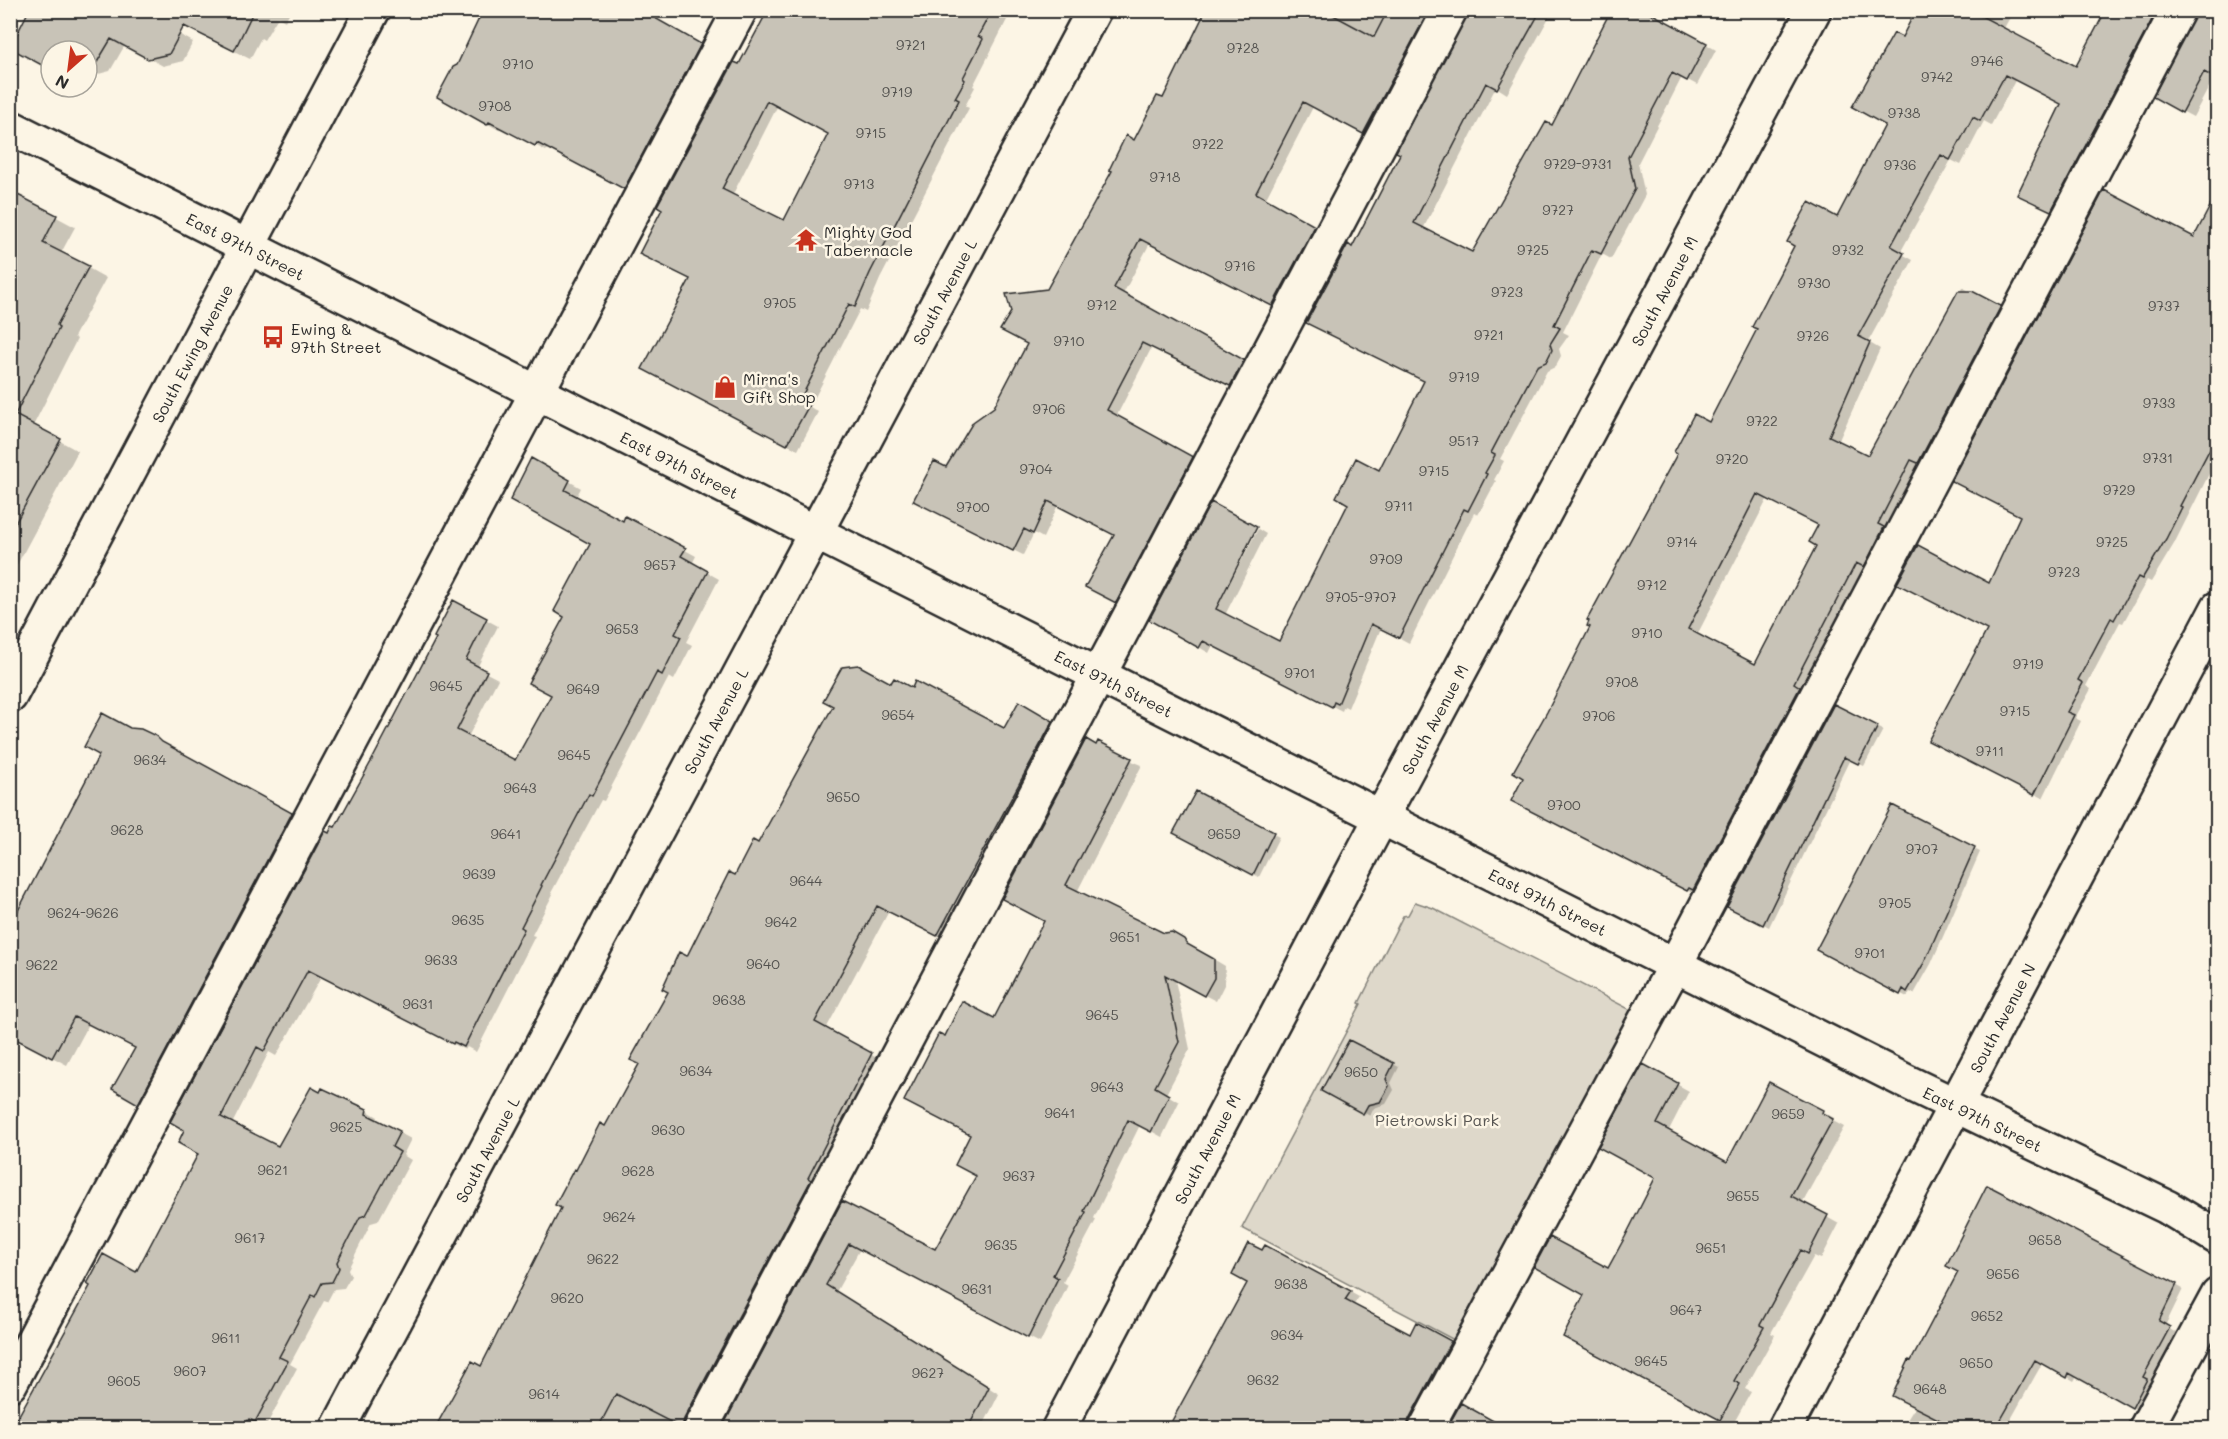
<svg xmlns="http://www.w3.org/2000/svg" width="2228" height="1439" font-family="Mali,sans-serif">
<rect width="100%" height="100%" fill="#fcf5e5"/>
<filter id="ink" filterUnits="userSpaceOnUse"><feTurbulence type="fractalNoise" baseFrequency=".0167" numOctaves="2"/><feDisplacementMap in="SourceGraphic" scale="12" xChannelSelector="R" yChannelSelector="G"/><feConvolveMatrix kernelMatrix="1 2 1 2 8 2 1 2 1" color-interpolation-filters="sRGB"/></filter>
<g filter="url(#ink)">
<path fill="#ded8ca" stroke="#84827a" stroke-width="1.5" d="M 1415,902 L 1433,908 L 1631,1010 L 1456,1341 L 1242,1228 L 1361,1004 L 1359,1003 L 1403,916 L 1408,915 Z"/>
<path fill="#0003" fill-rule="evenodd" d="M 136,10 L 193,42 L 183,61 L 163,66 L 125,45 L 110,71 L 87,77 L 87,51 L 51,51 L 51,69 L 24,55 Z
M 159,10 L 291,10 L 285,21 L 278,17 L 264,40 L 261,38 L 250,59 L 174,21 Z
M 638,10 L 711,51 L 635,194 L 548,148 L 546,151 L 500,127 L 499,130 L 439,97 Z
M 770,10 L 1012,10 L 973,86 L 975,87 L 965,106 L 969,108 L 880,279 L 866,312 L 860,309 L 810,407 L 818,412 L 798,450 L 655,375 L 691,279 L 739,66 ZM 778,105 L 830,133 L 784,222 L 732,196 Z
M 1208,10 L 1441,10 L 1373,138 L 1313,107 L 1265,200 L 1324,233 L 1282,310 L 1150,243 L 1123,294 L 1253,367 L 1240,391 L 1152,347 L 1116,417 L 1201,464 L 1126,607 L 1097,592 L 1116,534 L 1058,505 L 1043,538 L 1034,533 L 1023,555 L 925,506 L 947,469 L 996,408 L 1029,344 L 1048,290 L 1135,142 L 1163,100 Z
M 1470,10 L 1553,10 L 1507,94 L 1496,87 L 1423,229 L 1473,254 L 1552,127 L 1706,44 L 1716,50 L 1697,85 L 1682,77 L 1638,163 L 1645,195 L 1611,259 L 1602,254 L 1563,332 L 1569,335 L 1559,349 L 1561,356 L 1555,367 L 1547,371 L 1500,459 L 1504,461 L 1494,480 L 1496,481 L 1478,515 L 1474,513 L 1409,643 L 1381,628 L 1348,708 L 1344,706 L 1342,711 L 1213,645 L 1209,653 L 1151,619 L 1213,616 L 1258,529 L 1266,534 L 1225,615 L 1279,643 L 1379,472 L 1426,381 L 1353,249 Z
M 1918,10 L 2014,10 L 2003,30 L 2076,68 L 2108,10 L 2170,10 L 2062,216 L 2029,200 L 2062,104 L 2016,79 L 1991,125 L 1984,121 L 1961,165 L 1951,160 L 1900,253 L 1913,260 L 1868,342 L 1880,349 L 1838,442 L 1868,457 L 1962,287 L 2010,313 L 1698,896 L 1523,806 L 1525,778 L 1548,712 L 1591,627 L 1710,424 L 1837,219 L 1887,125 L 1903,39 ZM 1768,498 L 1820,525 L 1818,545 L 1756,666 L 1697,635 Z
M 2198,10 L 2218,10 L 2218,78 L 2215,76 L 2193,117 L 2155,97 Z
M 10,192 L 75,227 L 61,253 L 106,278 L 74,337 L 77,339 L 33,426 L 78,451 L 10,578 Z
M 2218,196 L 2218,456 L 2174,544 L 2151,582 L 2147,580 L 2123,623 L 2120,622 L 2086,686 L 2091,689 L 2075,718 L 2081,721 L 2043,798 L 1939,746 L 1989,630 L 1990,585 Z
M 532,460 L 581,488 L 576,497 L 623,523 L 626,518 L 696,556 L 692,564 L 719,579 L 686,642 L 692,645 L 674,680 L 669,677 L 604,801 L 601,800 L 551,893 L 553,894 L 532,935 L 535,936 L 476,1052 L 467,1047 L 465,1050 L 323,974 L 276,1056 L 269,1052 L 232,1124 L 278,1148 L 366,1110 L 378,1117 L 377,1121 L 411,1139 L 403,1155 L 411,1160 L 378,1221 L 371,1223 L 348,1269 L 351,1276 L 344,1288 L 334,1289 L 327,1302 L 324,1301 L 290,1364 L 297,1368 L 265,1428 L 14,1428 L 92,1285 L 137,1274 L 199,1154 L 329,835 L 335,829 L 438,638 L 454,602 L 498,626 L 477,668 L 498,679 L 468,737 L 516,762 L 553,695 L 566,617 L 592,543 Z
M 892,685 L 1005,730 L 1019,704 L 1063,728 L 949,941 L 889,911 L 826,1029 L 882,1061 L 694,1428 L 437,1428 L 473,1363 L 481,1368 L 563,1207 L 577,1172 L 606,1128 L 641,1064 L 688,958 L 735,877 L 759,845 Z
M 1835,706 L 1883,730 L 1864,766 L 1850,759 L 1769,927 L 1729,906 Z
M 129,730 L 156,737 L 176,752 L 306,823 L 153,1111 L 114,1089 L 136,1048 L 89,1024 L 67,1065 L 10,1035 Z
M 1097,747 L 1142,765 L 1077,892 L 1164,934 L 1172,934 L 1225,966 L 1224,985 L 1216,1001 L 1175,980 L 1190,1049 L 1166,1094 L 1179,1102 L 1162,1137 L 1140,1125 L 1094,1218 L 1096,1220 L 1063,1282 L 1068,1285 L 1040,1343 L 860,1249 L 836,1292 L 999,1394 L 982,1428 L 724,1428 L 843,1203 L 936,1251 L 978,1176 L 972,1135 L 946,1038 L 995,1020 L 1046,921 Z
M 1197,793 L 1279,837 L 1259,877 L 1175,833 Z
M 1892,807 L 1980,852 L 1931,964 L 1914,994 L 1910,992 L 1907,997 L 1818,950 Z
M 1350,1042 L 1399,1067 L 1391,1083 L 1394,1090 L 1386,1104 L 1374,1108 L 1370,1116 L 1323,1090 Z
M 1644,1066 L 1689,1091 L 1668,1132 L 1728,1164 L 1770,1084 L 1834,1118 L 1833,1121 L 1844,1127 L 1802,1203 L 1839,1224 L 1821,1259 L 1814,1256 L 1771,1333 L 1775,1335 L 1745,1389 L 1751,1392 L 1732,1426 L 1577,1343 L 1608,1270 L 1657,1178 Z
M 1249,1283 L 1350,1292 L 1359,1297 L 1353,1306 L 1410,1336 L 1417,1324 L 1459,1347 L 1417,1428 L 1168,1428 Z
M 2176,1285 L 2183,1289 L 2165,1326 L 2176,1333 L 2149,1382 L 2154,1384 L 2139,1411 L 2077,1376 L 2074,1381 L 2043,1362 L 2006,1428 L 1902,1428 L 1915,1407 Z
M 1461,1405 L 1503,1428 L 1447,1428 Z"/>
<path fill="#c8c3b7" stroke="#2b2b2b" stroke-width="1.5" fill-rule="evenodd" d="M 29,10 L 254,10 L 234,51 L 184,26 L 169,54 L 148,59 L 111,39 L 96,64 L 87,66 L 87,51 L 51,51 L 51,70 L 10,48 Z
M 483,10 L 641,10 L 701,44 L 624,189 L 537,143 L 535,146 L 489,122 L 487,125 L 437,97 L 453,67 L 457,65 Z
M 768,10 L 992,10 L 978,36 L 983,39 L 963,78 L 965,80 L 955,98 L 959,100 L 870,273 L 855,307 L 849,304 L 800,400 L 809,405 L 787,445 L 642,369 L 690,279 L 639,254 L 662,209 L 657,206 L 734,62 L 739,64 ZM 767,101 L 828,134 L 784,220 L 722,189 Z
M 1206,10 L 1324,10 L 1374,37 L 1388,10 L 1429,10 L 1363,134 L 1303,102 L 1256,193 L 1315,226 L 1272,306 L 1140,239 L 1114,288 L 1244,360 L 1230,386 L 1142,343 L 1107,410 L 1193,457 L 1116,603 L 1085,587 L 1114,535 L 1048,501 L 1033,534 L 1024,529 L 1013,551 L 913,501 L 934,461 L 946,467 L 973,422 L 994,407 L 1027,344 L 1000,330 L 1011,312 L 1006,294 L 1047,289 L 1112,171 L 1109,170 L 1126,135 L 1134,140 L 1157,96 L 1163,98 Z
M 1469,10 L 1541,10 L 1497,89 L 1486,83 L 1414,223 L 1472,252 L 1546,122 L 1552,125 L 1611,10 L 1645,10 L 1707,43 L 1687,81 L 1672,73 L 1628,157 L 1635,189 L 1601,254 L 1592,250 L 1554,325 L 1560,328 L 1550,344 L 1552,350 L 1546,362 L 1537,366 L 1491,453 L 1495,455 L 1485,473 L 1487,474 L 1468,511 L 1464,509 L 1399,638 L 1371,624 L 1338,704 L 1334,702 L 1332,707 L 1203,641 L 1199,648 L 1149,620 L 1211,502 L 1257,527 L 1216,609 L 1279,641 L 1348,504 L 1336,497 L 1356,458 L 1379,470 L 1424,381 L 1306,323 L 1348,244 L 1352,247 L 1400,154 L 1396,152 Z
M 1916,10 L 1970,10 L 2076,66 L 2106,10 L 2157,10 L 2051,211 L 2017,195 L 2061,104 L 2005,75 L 1980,121 L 1973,117 L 1950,160 L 1941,155 L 1891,246 L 1904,253 L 1858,336 L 1870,342 L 1829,436 L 1868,455 L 1958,291 L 1972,291 L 2001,306 L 1918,463 L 1911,460 L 1878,524 L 1884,527 L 1864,567 L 1856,563 L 1794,683 L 1800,687 L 1693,890 L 1689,888 L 1687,891 L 1511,801 L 1523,778 L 1513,772 L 1547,712 L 1590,627 L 1587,626 L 1589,621 L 1587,620 L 1677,454 L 1674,452 L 1694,414 L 1709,422 L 1757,329 L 1752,327 L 1794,246 L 1787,242 L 1809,202 L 1837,217 L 1885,125 L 1852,107 L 1894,33 L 1902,37 ZM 1757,494 L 1818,525 L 1809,542 L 1816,546 L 1755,664 L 1688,629 Z
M 2197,10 L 2217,10 L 2217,79 L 2204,72 L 2182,113 L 2153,97 Z
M 2104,190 L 2194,237 L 2217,193 L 2217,435 L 2180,506 L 2182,507 L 2166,539 L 2142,579 L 2138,577 L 2114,620 L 2111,618 L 2078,680 L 2083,683 L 2067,712 L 2074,715 L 2034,795 L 1928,741 L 1987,630 L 1897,584 L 1918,545 L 1989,583 L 2020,516 L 1951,481 Z
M 10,191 L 57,215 L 43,243 L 89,266 L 57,325 L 59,328 L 15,415 L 61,439 L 10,533 Z
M 531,458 L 570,480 L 565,490 L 623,521 L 625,516 L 686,548 L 681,556 L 708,571 L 675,634 L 681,637 L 662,675 L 657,672 L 592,796 L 589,794 L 541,885 L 542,886 L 521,927 L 524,929 L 464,1047 L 454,1042 L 453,1044 L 308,970 L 264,1051 L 257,1047 L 221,1117 L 278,1146 L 311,1087 L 320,1092 L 322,1088 L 367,1109 L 366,1114 L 400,1131 L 392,1147 L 400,1152 L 366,1215 L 360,1217 L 337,1262 L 339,1268 L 332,1282 L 322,1283 L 315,1297 L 312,1295 L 279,1357 L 288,1361 L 255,1422 L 249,1419 L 243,1428 L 12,1428 L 90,1286 L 87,1284 L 103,1254 L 136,1272 L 198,1154 L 178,1143 L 184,1130 L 170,1122 L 325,831 L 329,833 L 332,826 L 335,827 L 372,760 L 436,638 L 434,637 L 453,600 L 487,618 L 466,660 L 487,671 L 457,730 L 515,760 L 551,695 L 528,683 L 564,617 L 554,611 L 590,544 L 510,500 Z
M 858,665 L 891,683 L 894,678 L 912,688 L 915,681 L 1004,728 L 1019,701 L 1053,721 L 937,936 L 877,906 L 815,1022 L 872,1053 L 808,1178 L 811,1180 L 684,1419 L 682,1428 L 616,1394 L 598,1428 L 435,1428 L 472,1361 L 481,1366 L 561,1208 L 555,1205 L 574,1169 L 576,1170 L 600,1123 L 605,1126 L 639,1064 L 630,1060 L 668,992 L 662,989 L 679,952 L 687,956 L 729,872 L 735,875 L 753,840 L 758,843 L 833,706 L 823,701 L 842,667 Z
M 1834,704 L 1878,726 L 1858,764 L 1844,757 L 1763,925 L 1727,907 Z
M 102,713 L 130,728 L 141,729 L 156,736 L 162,742 L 292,813 L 138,1104 L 112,1089 L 135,1048 L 74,1017 L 52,1058 L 10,1036 L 10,926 L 99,755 L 84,747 Z
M 1086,739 L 1096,745 L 1098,741 L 1132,758 L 1066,885 L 1164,933 L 1172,932 L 1184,939 L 1187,944 L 1214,959 L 1214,978 L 1204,996 L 1165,975 L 1179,1042 L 1155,1087 L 1169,1095 L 1151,1132 L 1128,1120 L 1084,1211 L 1086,1212 L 1053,1275 L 1058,1278 L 1028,1338 L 849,1244 L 826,1285 L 989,1387 L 968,1428 L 722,1428 L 842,1201 L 935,1249 L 976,1176 L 955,1165 L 970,1135 L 904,1101 L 939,1033 L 945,1036 L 962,1001 L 994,1018 L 1044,921 L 1002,899 Z
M 1196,791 L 1274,832 L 1253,875 L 1173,833 Z
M 1892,805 L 1975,847 L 1924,963 L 1907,992 L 1903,989 L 1900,995 L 1816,950 Z
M 1349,1040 L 1394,1063 L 1386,1079 L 1389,1086 L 1380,1102 L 1368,1105 L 1363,1114 L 1321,1091 Z
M 1643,1064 L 1678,1083 L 1657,1124 L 1727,1162 L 1769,1082 L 1823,1110 L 1822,1113 L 1833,1119 L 1791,1196 L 1828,1215 L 1808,1254 L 1801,1250 L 1760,1325 L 1764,1327 L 1734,1381 L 1740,1384 L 1720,1420 L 1563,1337 L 1584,1295 L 1534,1267 L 1550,1237 L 1608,1268 L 1625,1237 L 1655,1178 L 1598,1147 Z
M 1987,1185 L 2177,1284 L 2159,1321 L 2170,1327 L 2143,1377 L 2147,1379 L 2132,1408 L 2069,1373 L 2067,1378 L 2035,1360 L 1996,1428 L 1956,1428 L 1892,1396 L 1909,1360 L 1911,1361 L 1958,1272 L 1946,1266 Z
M 1248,1243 L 1262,1250 L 1265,1245 L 1351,1291 L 1345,1300 L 1410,1334 L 1416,1322 L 1451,1341 L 1409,1419 L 1407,1428 L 1168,1428 L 1247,1283 L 1232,1275 Z
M 1461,1403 L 1506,1428 L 1447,1428 Z"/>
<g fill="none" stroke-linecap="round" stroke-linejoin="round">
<g stroke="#2b2b2b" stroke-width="38">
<g id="minor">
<path id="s1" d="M 10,127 L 1907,1082 L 2167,1207 L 2218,1238"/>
<path d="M 10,1384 L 740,10"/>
<path id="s2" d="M 338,1428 L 1094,10"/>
<path d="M 701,1428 L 1450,10"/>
<path id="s3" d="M 1059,1428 L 1381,818 L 1814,10"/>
<path d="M 1426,1428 L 1675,965 L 2178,10"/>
<path id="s4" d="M 1785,1428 L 2218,608"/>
<path d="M 2146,1428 L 2218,1295"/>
</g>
</g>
<g stroke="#2b2b2b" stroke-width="38">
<g id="major">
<path id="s5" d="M 10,696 L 373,10"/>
</g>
</g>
<use href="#minor" stroke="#fcf5e5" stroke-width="33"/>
<use href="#major" stroke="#fcf5e5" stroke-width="33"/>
</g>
</g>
<defs>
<g id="temple-bare" transform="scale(1.8)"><path d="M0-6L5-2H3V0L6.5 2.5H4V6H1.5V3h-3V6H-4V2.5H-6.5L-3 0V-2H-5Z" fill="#c8321e" stroke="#fcf5e5" stroke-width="2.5" paint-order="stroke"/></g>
<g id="bus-bare" transform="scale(1.8)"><path d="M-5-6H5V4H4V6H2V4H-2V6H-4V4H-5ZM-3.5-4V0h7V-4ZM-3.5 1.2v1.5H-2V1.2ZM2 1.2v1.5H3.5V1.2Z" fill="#c8321e" stroke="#fcf5e5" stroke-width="2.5" paint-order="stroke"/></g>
<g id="shop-bare" transform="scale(1.8)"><path d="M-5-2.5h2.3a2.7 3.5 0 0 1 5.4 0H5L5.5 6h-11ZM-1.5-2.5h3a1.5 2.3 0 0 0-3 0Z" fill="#c8321e" stroke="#fcf5e5" stroke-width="2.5" paint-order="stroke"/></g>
</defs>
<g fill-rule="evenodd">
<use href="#temple-bare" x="806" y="240"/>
<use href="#bus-bare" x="273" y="337"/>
<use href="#shop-bare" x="725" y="387"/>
</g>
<g text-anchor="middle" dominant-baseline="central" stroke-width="5" stroke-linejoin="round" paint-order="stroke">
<g font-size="14" fill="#52514e">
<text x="911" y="44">9721</text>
<text x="1243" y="47">9728</text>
<text x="1987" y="60">9746</text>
<text x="518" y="63">9710</text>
<text x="1937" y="76">9742</text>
<text x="897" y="91">9719</text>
<text x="495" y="105">9708</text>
<text x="1904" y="112">9738</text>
<text x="871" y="132">9715</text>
<text x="1208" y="143">9722</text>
<text x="1578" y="163">9729-9731</text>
<text x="1900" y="164">9736</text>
<text x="1165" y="176">9718</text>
<text x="859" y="183">9713</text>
<text x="1558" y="209">9727</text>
<text x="1533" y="249">9725</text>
<text x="1848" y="249">9732</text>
<text x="1240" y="265">9716</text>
<text x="1814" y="282">9730</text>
<text x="1507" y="291">9723</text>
<text x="780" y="302">9705</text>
<text x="1102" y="304">9712</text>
<text x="2164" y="305">9737</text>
<text x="1489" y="334">9721</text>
<text x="1813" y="335">9726</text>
<text x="1069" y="340">9710</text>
<text x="1464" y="376">9719</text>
<text x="2159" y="402">9733</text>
<text x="1049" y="408">9706</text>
<text x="1762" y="420">9722</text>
<text x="1464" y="440">9517</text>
<text x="2158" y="457">9731</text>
<text x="1732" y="458">9720</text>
<text x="1036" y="468">9704</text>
<text x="1434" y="470">9715</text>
<text x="2119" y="489">9729</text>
<text x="1399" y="505">9711</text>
<text x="973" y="506">9700</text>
<text x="1682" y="541">9714</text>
<text x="2112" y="541">9725</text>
<text x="1386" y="558">9709</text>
<text x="660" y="564">9657</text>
<text x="2064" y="571">9723</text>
<text x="1652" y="584">9712</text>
<text x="1361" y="596">9705-9707</text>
<text x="622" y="628">9653</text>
<text x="1647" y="632">9710</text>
<text x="2028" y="663">9719</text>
<text x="1300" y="672">9701</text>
<text x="1622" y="681">9708</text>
<text x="446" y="685">9645</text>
<text x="583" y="688">9649</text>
<text x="2015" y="710">9715</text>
<text x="898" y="714">9654</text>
<text x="1599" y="715">9706</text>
<text x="1990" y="750">9711</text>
<text x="574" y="754">9645</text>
<text x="150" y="759">9634</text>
<text x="520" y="787">9643</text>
<text x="843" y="796">9650</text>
<text x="1564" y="804">9700</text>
<text x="127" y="829">9628</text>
<text x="506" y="833">9641</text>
<text x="1224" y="833">9659</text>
<text x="1922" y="848">9707</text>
<text x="479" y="873">9639</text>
<text x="806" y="880">9644</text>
<text x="1895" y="902">9705</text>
<text x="83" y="912">9624-9626</text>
<text x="468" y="919">9635</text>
<text x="781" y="921">9642</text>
<text x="1125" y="936">9651</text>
<text x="1870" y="952">9701</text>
<text x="441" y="959">9633</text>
<text x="763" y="963">9640</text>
<text x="42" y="964">9622</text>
<text x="729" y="999">9638</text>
<text x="418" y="1003">9631</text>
<text x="1102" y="1014">9645</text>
<text x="696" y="1070">9634</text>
<text x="1361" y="1071">9650</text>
<text x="1107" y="1086">9643</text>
<text x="1060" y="1112">9641</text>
<text x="1788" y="1113">9659</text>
<text x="346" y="1126">9625</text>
<text x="668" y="1129">9630</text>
<text x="273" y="1169">9621</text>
<text x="638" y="1170">9628</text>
<text x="1019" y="1175">9637</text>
<text x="1743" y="1195">9655</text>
<text x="619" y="1216">9624</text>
<text x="250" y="1237">9617</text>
<text x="2045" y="1239">9658</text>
<text x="1001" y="1244">9635</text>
<text x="1711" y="1247">9651</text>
<text x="603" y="1258">9622</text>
<text x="2003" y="1273">9656</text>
<text x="1291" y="1283">9638</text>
<text x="977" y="1288">9631</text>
<text x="567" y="1297">9620</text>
<text x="1686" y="1309">9647</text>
<text x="1987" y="1315">9652</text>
<text x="1287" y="1334">9634</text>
<text x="226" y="1337">9611</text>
<text x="1651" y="1360">9645</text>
<text x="1976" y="1362">9650</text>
<text x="190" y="1370">9607</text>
<text x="928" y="1372">9627</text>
<text x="1263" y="1379">9632</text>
<text x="124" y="1380">9605</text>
<text x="1930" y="1388">9648</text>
<text x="544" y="1393">9614</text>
</g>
<g font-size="16" fill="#2b2b2b" stroke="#fcf5e5" text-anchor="start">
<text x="824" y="231">Mighty God<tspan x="824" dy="18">Tabernacle</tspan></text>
<text x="291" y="328">Ewing &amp;<tspan x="291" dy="18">97th Street</tspan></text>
<text x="743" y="378">Mirna's<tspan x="743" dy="18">Gift Shop</tspan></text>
</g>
<g font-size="16" fill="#2b2b2b" stroke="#fcf5e5">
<text stroke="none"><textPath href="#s1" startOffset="264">East 97th Street</textPath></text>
<text stroke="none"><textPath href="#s3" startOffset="1288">South Avenue M</textPath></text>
<text stroke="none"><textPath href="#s2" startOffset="1288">South Avenue L</textPath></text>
<text stroke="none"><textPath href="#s5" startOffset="388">South Ewing Avenue</textPath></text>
<text stroke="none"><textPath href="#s1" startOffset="750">East 97th Street</textPath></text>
<text stroke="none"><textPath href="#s1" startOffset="1236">East 97th Street</textPath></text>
<text stroke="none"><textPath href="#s3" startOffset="802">South Avenue M</textPath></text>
<text stroke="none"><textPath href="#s2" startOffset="802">South Avenue L</textPath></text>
<text stroke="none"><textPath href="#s1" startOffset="1722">East 97th Street</textPath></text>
<text stroke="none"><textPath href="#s4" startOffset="464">South Avenue N</textPath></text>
<text stroke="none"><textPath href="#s1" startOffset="2208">East 97th Street</textPath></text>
<text stroke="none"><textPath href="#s2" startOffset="316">South Avenue L</textPath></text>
<text stroke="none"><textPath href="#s3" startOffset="316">South Avenue M</textPath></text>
</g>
<g font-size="16" fill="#585653" stroke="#fcf5e5">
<text x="1437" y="1119">Pietrowski Park</text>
</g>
</g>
<rect width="2228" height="1439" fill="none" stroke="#fcf5e5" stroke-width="36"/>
<rect x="18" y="18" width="2192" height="1403" fill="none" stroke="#2b2b2b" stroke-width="2" filter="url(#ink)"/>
<g transform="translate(69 69) rotate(208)"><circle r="28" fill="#fcf5e5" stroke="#a8a49b" stroke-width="1.5"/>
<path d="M0-4.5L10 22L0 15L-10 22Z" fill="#c8321e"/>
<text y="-9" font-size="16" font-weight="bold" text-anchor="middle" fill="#2b2b2b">N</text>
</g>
</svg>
